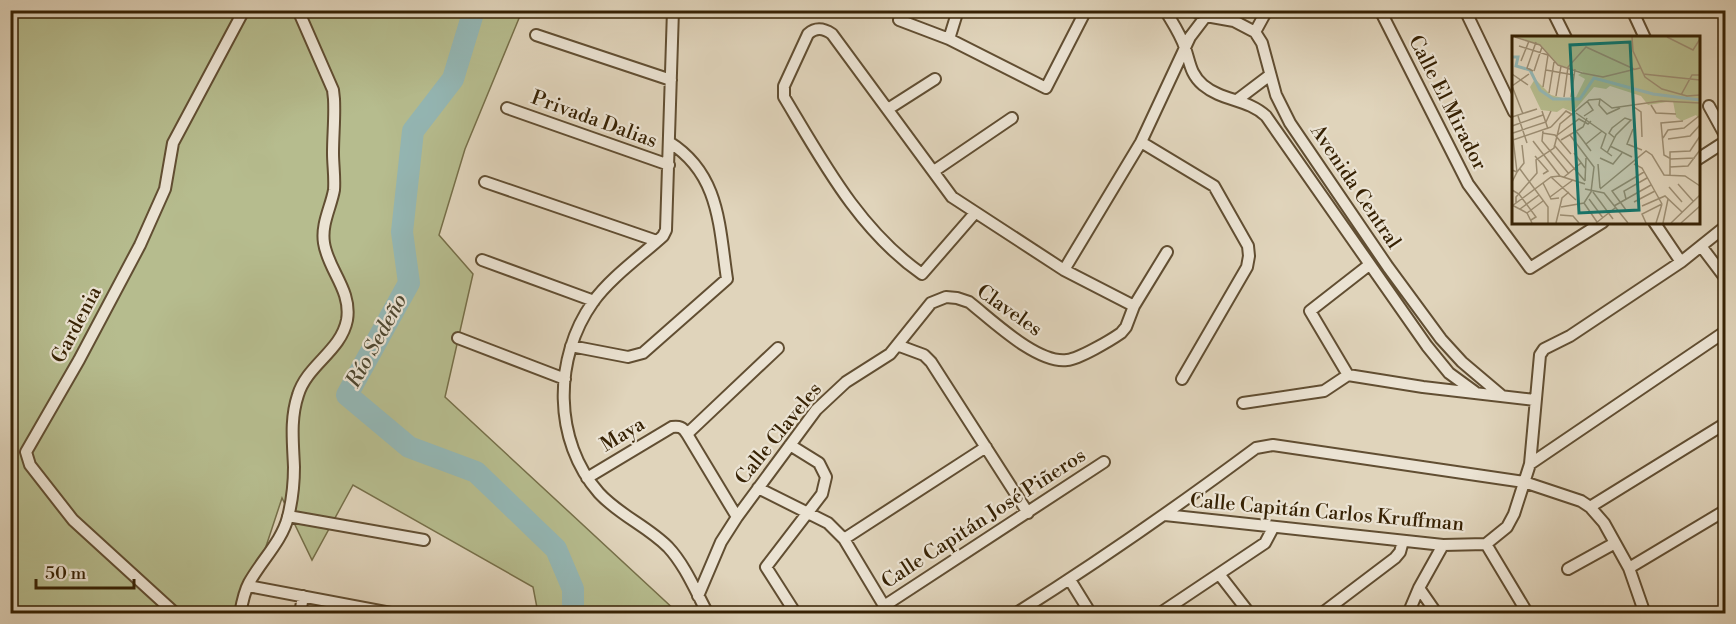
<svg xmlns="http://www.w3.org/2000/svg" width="1736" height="624" font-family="'Libre Bodoni',serif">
<rect width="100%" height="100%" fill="#e0d4bb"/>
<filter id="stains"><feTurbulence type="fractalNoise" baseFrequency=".00333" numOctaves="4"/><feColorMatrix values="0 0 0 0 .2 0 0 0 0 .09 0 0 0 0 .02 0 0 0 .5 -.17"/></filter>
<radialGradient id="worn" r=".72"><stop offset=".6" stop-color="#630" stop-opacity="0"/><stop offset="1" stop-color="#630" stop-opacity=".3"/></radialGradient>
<path fill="#b6bc8e" stroke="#766f49" stroke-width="1.5" d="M 10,11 L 522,11 L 465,149 L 439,235 L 473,274 L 445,397 L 678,613 L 538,613 L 533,587 L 353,485 L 312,560 L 282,498 L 244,613 L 11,613 Z"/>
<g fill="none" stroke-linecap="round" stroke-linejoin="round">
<path stroke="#94b7b5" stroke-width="22" d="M 474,10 L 453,79 L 413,131 L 402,232 L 409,283 L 347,395 L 409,447 L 476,472 L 556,549 L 573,589 L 573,614"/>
<g stroke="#614e32" stroke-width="14">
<path id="minor" d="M 673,10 L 666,230 L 663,236 C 641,256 610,278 593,302 C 553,358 553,441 599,493 C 619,515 647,526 668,547 C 685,565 696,592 708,614
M 1165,10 C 1172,22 1181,35 1185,48 C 1190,62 1190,74 1203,85 C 1222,101 1248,99 1266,116 L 1427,346 L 1449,373 L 1475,392
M 1192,10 L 1206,16 L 1234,21 L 1255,32 L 1262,43 L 1276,95 L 1290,123 L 1388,267 L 1441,339 L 1462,362 L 1501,395
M 1380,10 L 1468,184 L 1530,268 L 1603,222
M 1465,10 L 1514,112
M 1552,10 L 1566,38
M 1632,10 L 1645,38
M 899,20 L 949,39 L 1046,88 L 1086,10
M 1255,32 L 1267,10
M 536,35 L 671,80
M 949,39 L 958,10
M 1237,100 L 1270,75
M 1709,106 L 1726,137
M 507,108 L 669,165
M 888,109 L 935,79
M 1141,142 L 1214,186 L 1248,246 L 1249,256 L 1247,267 L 1182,379
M 1698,159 L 1726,141
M 934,171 L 1012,118
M 485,182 L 657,241
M 975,213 L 922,274 C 859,230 823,162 784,97 L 784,86 L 808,34 C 816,27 823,28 832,34 L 952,197 L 1064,270 L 1134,306
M 1654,222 L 1681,262
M 1701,246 L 1726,279
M 482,260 L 594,301
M 1064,270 L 1141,142 L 1190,37 L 1206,16
M 458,338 L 565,379
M 897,345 L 924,355 L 931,362 L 1028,513
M 571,346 L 628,357 L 643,353 L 727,279 C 719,226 720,174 669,142
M 1348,375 L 1310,311 L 1369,265
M 1243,403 L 1324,391 L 1348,375 L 1423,387 L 1535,400
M 687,434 L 778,348
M 790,445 L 819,463 L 826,477 L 822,494 L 766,567 L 796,614
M 1530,464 L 1726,331
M 587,478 L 672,427 C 679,426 683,427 687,434 L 737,517
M 758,488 L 828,523 L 844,539 L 889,614
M 1590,507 L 1726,423
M 1165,515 L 1443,545 L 1486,544
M 288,516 L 424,540
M 844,539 L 986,447
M 1486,544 L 1507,527 L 1514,514 L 1530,464 L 1540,355 L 1544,349 L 1570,336 L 1681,262 L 1726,226
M 1486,544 L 1528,614
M 1629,568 L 1726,510
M 1568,569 L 1615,543
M 1219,574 L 1250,614
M 1070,580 L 1091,614
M 248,586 L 396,614
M 1419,588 L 1437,614
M 698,596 L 721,542 L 737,517 L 816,410 L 846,382 L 890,354 L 931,303 L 946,297 L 957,298 L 969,302 C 992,320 1037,364 1067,360 C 1079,359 1111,340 1121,333 L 1126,327 L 1134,306 L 1167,252
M 884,606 L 1104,462
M 176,614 L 73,520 L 30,465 L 26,452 L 79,360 L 140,245 L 165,189 L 173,143 L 244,10
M 240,614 C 242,603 244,592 249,583 C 261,561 282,541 288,517 C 292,501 294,483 294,467 C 293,442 290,419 298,395 C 307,365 341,351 347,320 C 352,290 328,270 324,243 C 321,224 331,207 334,190 C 335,177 333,165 333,153 C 333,135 335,117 334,99 L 333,90 L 298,10
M 300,614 L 303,596
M 1015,614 C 1098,562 1178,506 1256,448 L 1273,445 L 1524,482 L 1581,501 L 1590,507 L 1604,523 L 1629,568 L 1645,614
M 1159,614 L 1265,543 L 1273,528
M 1321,614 L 1395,558 L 1400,552 L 1403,541
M 1408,614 L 1419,588 L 1443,545"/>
</g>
<use href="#minor" stroke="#ebe3d3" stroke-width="10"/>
</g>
<g text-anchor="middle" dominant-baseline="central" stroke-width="4.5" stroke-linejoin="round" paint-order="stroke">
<g font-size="20" fill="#372204" stroke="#ebe3d3">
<text transform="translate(1447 103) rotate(63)">Calle El Mirador</text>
<text transform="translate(594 120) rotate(20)">Privada Dalias</text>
<text transform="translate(1355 187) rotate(56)">Avenida Central</text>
<text transform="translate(1009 311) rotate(35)">Claveles</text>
<text transform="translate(77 325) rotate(-62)">Gardenia</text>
<text transform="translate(779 434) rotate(-51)">Calle Claveles</text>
<text transform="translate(623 435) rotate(-31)">Maya</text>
<text transform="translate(1327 513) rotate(5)">Calle Capitán Carlos Kruffman</text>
<text transform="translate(984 519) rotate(-33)">Calle Capitán José Piñeros</text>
</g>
<g font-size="21" font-style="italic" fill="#4e4730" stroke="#ebe3d3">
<text transform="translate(377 341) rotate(-61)">Río Sedeño</text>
</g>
</g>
<g transform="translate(1512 36)">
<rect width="188" height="188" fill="#e0d4bb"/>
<path d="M 5,1 L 187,1 L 187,83 L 184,79 L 170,85 L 164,81 L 161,65 L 136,69 L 129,60 L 98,50 L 94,53 L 82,51 L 61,76 L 51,72 L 45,76 L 29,74 L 18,51 L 23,43 L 39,59 L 54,63 L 64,61 L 73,43 L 66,39 L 71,36 L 47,29 L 29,9 Z" fill="#b6bc8e"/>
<path fill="none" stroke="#94b7b5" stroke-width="3" d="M 0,21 L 6,21 L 4,30 L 18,34 L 28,54 L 41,63 L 68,63 L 82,42 L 141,58 L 188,64"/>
<path fill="none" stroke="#9c8d72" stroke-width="1.5" d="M 3,1 L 28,9 L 46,29 L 70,37 L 91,41 L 128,32M 120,1 L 121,15 L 133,41 L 150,53 L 175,60 L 188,59M 155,1 L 181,14 L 188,3M 7,10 L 36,19 L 31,51M 9,25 L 17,5M 34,34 L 62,39M 21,35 L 15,32 L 24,6M 22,35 L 30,11M 0,38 L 16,49M 131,38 L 188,44M 0,50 L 11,78M 0,50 L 17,38M 37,57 L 42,26M 169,59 L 180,39 L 188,39M 44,60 L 49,30M 52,61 L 56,31 L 74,11 L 122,33M 59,61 L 63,33M 88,63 L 87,69 L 95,78 L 108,72M 139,69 L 144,77 L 164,78M 122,71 L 129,76 L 130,101M 30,75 L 36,93M 64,77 L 94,98 L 89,112 L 100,120M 6,80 L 15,107M 72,80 L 81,74 L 75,65M 0,81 L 25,73M 171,85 L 149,87 L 152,119 L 159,123 L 183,122M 0,90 L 31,79M 39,91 L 54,75 L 61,79M 121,93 L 115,108 L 130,114M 0,94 L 5,136 L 0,146M 31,95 L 30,105 L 57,138M 64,95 L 79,115M 1,97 L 34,86 L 39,75M 30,97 L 43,99 L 59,118M 44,100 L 67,83 L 76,88 L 79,85M 151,102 L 156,94 L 172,92 L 187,80M 156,103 L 178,100 L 188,89M 1,104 L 39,91M 49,104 L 71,91 L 75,82M 21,105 L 48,140 L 73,148M 74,108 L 90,95M 42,109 L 73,145M 98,110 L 120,121M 62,117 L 73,132M 95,117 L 104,99 L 119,84 L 113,82 L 100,92 L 97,97 L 103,102M 23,120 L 36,135 L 31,138M 88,122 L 101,128 L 110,117M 86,128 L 88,152M 122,128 L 130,132 L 150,168M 158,131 L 176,130 L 188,114M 8,133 L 36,171 L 36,187M 0,134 L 5,136 L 12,127 L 10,109M 158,140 L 158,116 L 178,115 L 188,100M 39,141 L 64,164M 52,141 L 69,127M 73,145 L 74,122M 31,147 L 39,163 L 47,162M 166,148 L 181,165M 157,151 L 170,166M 73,153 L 92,157 L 116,187M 88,153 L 134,115 L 140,119 L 152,139 L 173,140 L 188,150M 0,154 L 7,158 L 24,181 L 19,184M 81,156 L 101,183M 38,161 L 61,144M 77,163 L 91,182M 114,163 L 112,155 L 135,142M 122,166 L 143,155M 4,167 L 4,161 L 25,137 L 24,124 L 42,112 L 48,88 L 77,64 L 88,63 L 100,72 L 149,65 L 188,67M 72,167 L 85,186M 0,169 L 15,177 L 20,187M 0,170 L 39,141 L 48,140M 102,170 L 139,149M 130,170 L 153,160 L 170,176M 49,171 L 72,167 L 79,156 L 82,131 L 58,99M 8,173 L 27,159M 114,174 L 100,155 L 132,136M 15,177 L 31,165M 48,179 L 61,180 L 67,187M 44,187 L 50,162 L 57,156M 84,187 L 103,172M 134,187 L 130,178 L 150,168M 144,187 L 150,168M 151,187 L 156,163M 159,187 L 188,159M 169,187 L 188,170"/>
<path fill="#0f766e" fill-opacity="0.15" stroke="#0f766e" stroke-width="3" d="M 118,6 L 127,174 L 67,177 L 58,9 Z"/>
<rect width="188" height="188" fill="none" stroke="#372204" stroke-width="3"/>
</g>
<rect width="1736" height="624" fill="none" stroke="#e0d4bb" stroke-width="36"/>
<rect x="12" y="12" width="1712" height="600" fill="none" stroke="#372204" stroke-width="3"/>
<rect x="18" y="18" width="1700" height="588" fill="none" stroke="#372204" stroke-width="1.5"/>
<path d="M36 579v9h98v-9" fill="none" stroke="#372204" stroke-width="3"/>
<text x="45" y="579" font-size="18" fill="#372204" stroke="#ebe3d3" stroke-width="4.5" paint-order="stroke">50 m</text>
<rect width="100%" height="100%" filter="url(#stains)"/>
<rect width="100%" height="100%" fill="url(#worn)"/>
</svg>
